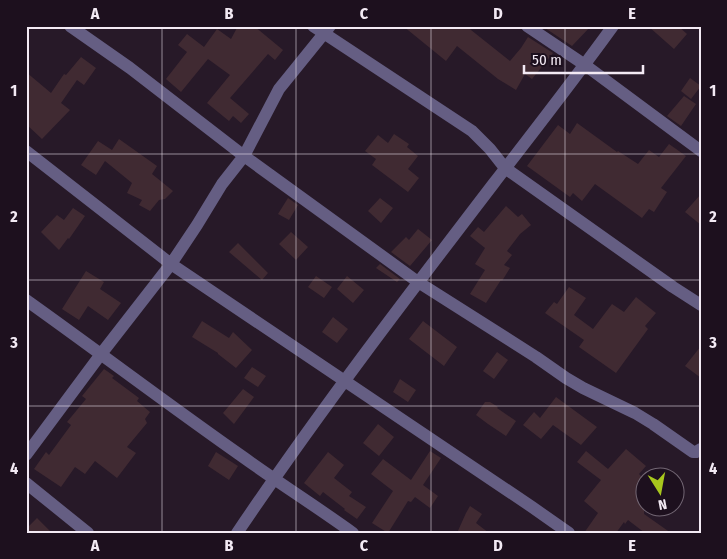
<svg xmlns="http://www.w3.org/2000/svg" width="727" height="559" font-family="'Fira Sans Condensed',sans-serif">
<rect width="100%" height="100%" fill="#271928"/>
<path fill="#402a32" d="M 238,26 L 254,26 L 283,50 L 275,60 L 268,54 L 230,98 L 249,114 L 241,123 L 233,116 L 229,121 L 207,103 L 230,75 L 208,59 L 181,92 L 166,79 L 187,52 L 178,45 L 187,34 L 204,47 L 217,29 L 231,39 Z
M 403,26 L 466,26 L 510,61 L 521,48 L 528,37 L 553,53 L 532,79 L 525,74 L 516,90 L 498,79 L 457,46 L 446,61 Z
M 542,26 L 591,26 L 572,46 Z
M 648,26 L 678,26 L 687,34 L 674,49 Z
M 81,57 L 96,68 L 84,85 L 77,80 L 61,103 L 70,110 L 42,139 L 26,124 L 26,72 L 51,93 L 64,74 L 66,75 Z
M 690,78 L 701,86 L 691,99 L 681,91 Z
M 684,96 L 696,104 L 681,126 L 667,116 Z
M 577,123 L 617,152 L 618,151 L 638,164 L 649,150 L 659,157 L 669,144 L 686,156 L 661,188 L 667,192 L 654,212 L 649,209 L 642,218 L 595,184 L 582,201 L 573,193 L 570,197 L 527,166 L 558,125 L 570,134 Z
M 394,134 L 409,144 L 407,147 L 418,156 L 408,169 L 419,178 L 408,192 L 372,165 L 376,159 L 365,151 L 378,135 L 388,143 Z
M 119,139 L 157,166 L 152,174 L 173,191 L 165,199 L 159,200 L 150,211 L 139,205 L 142,200 L 127,193 L 132,183 L 105,161 L 96,175 L 81,165 L 98,141 L 112,150 Z
M 701,194 L 701,225 L 685,212 Z
M 288,198 L 298,205 L 289,220 L 278,214 Z
M 380,198 L 393,208 L 381,223 L 368,211 Z
M 506,206 L 518,217 L 522,214 L 531,225 L 520,234 L 507,251 L 512,255 L 504,265 L 510,268 L 502,281 L 501,280 L 486,303 L 470,294 L 485,270 L 475,264 L 485,248 L 470,236 L 478,227 L 484,232 Z
M 73,208 L 85,216 L 69,239 L 68,238 L 59,250 L 41,232 L 57,215 L 64,220 Z
M 418,229 L 432,240 L 410,266 L 391,252 L 406,237 L 409,240 Z
M 291,232 L 308,247 L 296,260 L 279,244 Z
M 238,243 L 268,273 L 262,280 L 229,252 Z
M 380,264 L 400,279 L 397,282 L 376,268 Z
M 86,271 L 104,282 L 100,289 L 121,303 L 108,320 L 88,306 L 79,320 L 62,309 Z
M 316,276 L 332,287 L 324,298 L 308,287 Z
M 347,276 L 364,290 L 353,303 L 337,289 Z
M 569,287 L 586,298 L 574,315 L 593,329 L 612,304 L 624,312 L 636,297 L 656,313 L 645,326 L 648,329 L 616,373 L 579,347 L 584,340 L 545,313 L 554,302 L 557,304 Z
M 333,317 L 348,329 L 337,343 L 322,332 Z
M 202,321 L 229,338 L 233,332 L 252,350 L 236,368 L 218,354 L 218,353 L 192,337 Z
M 423,321 L 457,347 L 444,366 L 409,339 Z
M 701,346 L 701,378 L 685,366 Z
M 497,352 L 508,360 L 494,379 L 483,371 Z
M 252,367 L 266,376 L 258,387 L 244,378 Z
M 104,369 L 114,376 L 112,378 L 139,398 L 137,401 L 150,412 L 145,419 L 147,423 L 127,447 L 136,453 L 117,478 L 95,461 L 85,474 L 75,467 L 61,487 L 34,469 L 46,452 L 49,455 L 71,425 L 67,422 L 86,399 L 82,396 Z
M 400,379 L 416,390 L 408,402 L 393,392 Z
M 243,389 L 254,397 L 234,424 L 223,413 Z
M 556,397 L 597,427 L 581,445 L 553,425 L 541,439 L 523,425 L 534,412 L 540,418 Z
M 485,402 L 490,402 L 498,407 L 497,408 L 516,421 L 506,436 L 488,424 L 476,415 Z
M 378,424 L 394,437 L 379,456 L 363,443 Z
M 626,449 L 646,466 L 639,474 L 644,479 L 644,514 L 671,533 L 645,533 L 628,520 L 625,524 L 624,522 L 616,533 L 584,533 L 598,513 L 584,501 L 601,480 L 577,462 L 586,451 L 608,469 Z
M 430,451 L 441,458 L 423,485 L 438,496 L 430,508 L 415,497 L 411,502 L 408,501 L 388,533 L 372,523 L 393,491 L 371,474 L 383,459 L 411,480 Z
M 216,452 L 238,466 L 229,480 L 208,466 Z
M 328,452 L 344,465 L 334,478 L 352,492 L 349,496 L 366,507 L 357,519 L 344,510 L 345,509 L 323,492 L 320,496 L 304,483 Z
M 470,506 L 482,514 L 476,523 L 489,533 L 457,533 L 466,513 Z
M 37,518 L 52,533 L 26,533 L 26,529 Z"/>
<g fill="none" stroke-linecap="round" stroke-linejoin="round">
<path stroke="#655e83" stroke-width="12" d="M 70,26 L 130,68 L 244,156 L 418,282 L 536,357 L 566,378 L 583,388 L 635,413 L 653,424 L 693,452 L 696,452 L 701,449
M 313,26 L 472,131 L 490,149 L 505,168 L 673,287 L 701,305
M 527,26 L 585,65 L 701,151
M 26,151 L 171,264 L 532,507 L 569,533
M 26,300 C 99,352 170,406 243,457 C 279,483 317,507 353,533
M 26,455 L 101,354 L 171,264 L 197,225 L 222,184 L 244,156 L 279,89 L 330,26
M 26,483 L 88,533
M 237,533 C 318,413 406,298 494,183 C 534,131 574,80 613,26"/>
</g>
<path fill="none" stroke="#f3eaf4" stroke-width="1" stroke-opacity="0.55" d="M 162,26 L 162,533M 296,26 L 296,533M 431,26 L 431,533M 565,26 L 565,533M 26,154 L 701,154M 26,280 L 701,280M 26,406 L 701,406"/>
<rect width="727" height="559" fill="none" stroke="#1d101e" stroke-width="55"/>
<g transform="translate(660 492) rotate(169)"><circle r="24" fill="#1d101e" stroke="#736774"/>
<path d="M0-4L9 19L0 12L-9 19Z" fill="#a8c71d"/>
<text y="-8" font-size="14" font-weight="bold" text-anchor="middle" fill="#f3eaf4">N</text>
</g>
<path d="M524 65v8h119v-8" fill="none" stroke="#f3eaf4" stroke-width="2.5"/>
<text x="532" y="65" font-size="15" fill="#f3eaf4" stroke="#1d101e" stroke-width="4" paint-order="stroke">50 m</text>
<rect x="28" y="28" width="672" height="504" fill="none" stroke="#f3eaf4" stroke-width="2"/>
<g font-size="16" text-anchor="middle" font-weight="bold" fill="#f3eaf4">
<text x="95" y="19">A</text>
<text x="229" y="19">B</text>
<text x="364" y="19">C</text>
<text x="498" y="19">D</text>
<text x="632" y="19">E</text>
<text x="14" y="96">1</text>
<text x="713" y="96">1</text>
<text x="14" y="222">2</text>
<text x="713" y="222">2</text>
<text x="14" y="348">3</text>
<text x="713" y="348">3</text>
<text x="14" y="474">4</text>
<text x="713" y="474">4</text>
<text x="95" y="551">A</text>
<text x="229" y="551">B</text>
<text x="364" y="551">C</text>
<text x="498" y="551">D</text>
<text x="632" y="551">E</text>
</g>
</svg>
